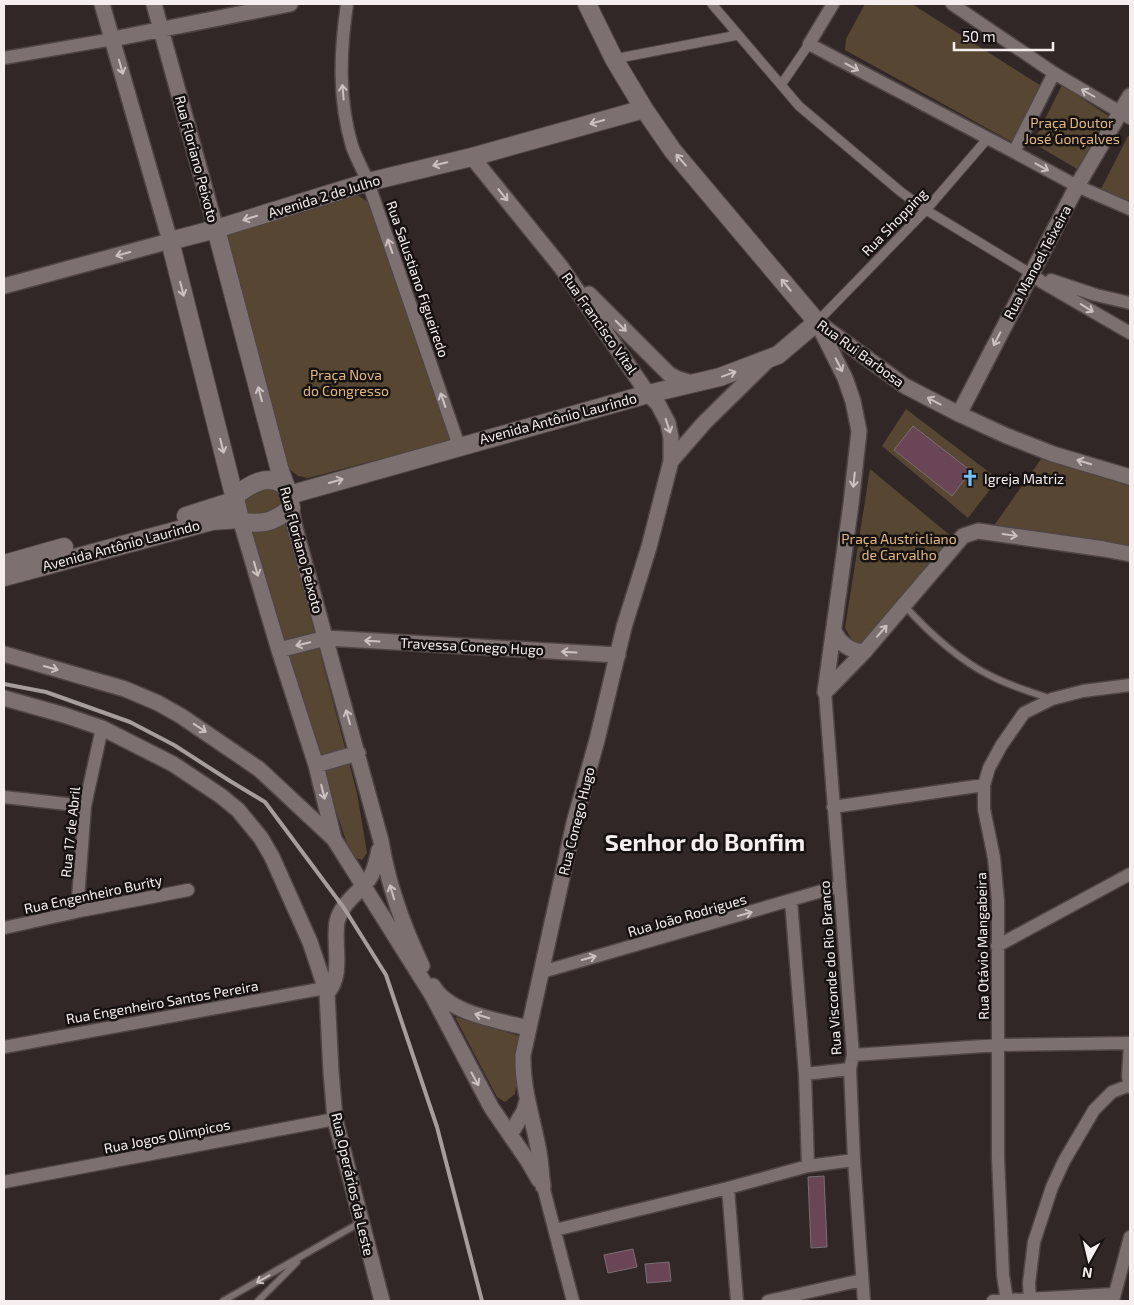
<svg xmlns="http://www.w3.org/2000/svg" width="1134" height="1305" font-family="'Exo 2',sans-serif">
<rect width="100%" height="100%" fill="#322727"/>
<path fill="#574732" d="M 865,4 L 912,4 L 1043,87 L 1014,143 L 845,50 L 846,39 Z
M 1062,85 L 1110,117 L 1084,173 L 1033,143 Z
M 1128,136 L 1130,137 L 1130,201 L 1101,189 Z
M 357,195 L 370,203 L 453,440 L 308,478 L 298,476 L 284,465 L 225,236 Z
M 906,409 L 998,479 L 968,518 L 882,446 Z
M 1041,459 L 1130,486 L 1130,547 L 993,527 Z
M 870,469 L 957,541 L 865,645 L 854,644 L 845,628 Z
M 276,486 L 357,793 L 367,853 L 362,860 L 351,856 L 307,722 L 240,498 Z
M 455,1017 L 523,1037 L 515,1094 L 505,1102 L 497,1097 Z"/>
<path fill="#694555" stroke="#7b6f74" d="M 913,426 L 971,471 L 952,496 L 894,450 Z
M 824,1176 L 827,1247 L 811,1248 L 808,1177 Z
M 633,1249 L 637,1267 L 608,1273 L 604,1255 Z
M 669,1262 L 671,1281 L 647,1283 L 645,1264 Z"/>
<g fill="none" stroke-linecap="round" stroke-linejoin="round">
<g stroke="#4f4545" stroke-width="9">
<path id="service" d="M 904,605 C 928,632 961,662 993,677 C 1011,686 1031,692 1051,699
M 223,1301 L 361,1222
M 258,1301 L 297,1262"/>
</g>
<g stroke="#4f4545" stroke-width="11">
<path id="pedestrian" d="M 712,4 L 799,106 L 901,192 L 926,210 L 1030,273
M 614,59 L 738,35
M 781,85 L 809,44
M 817,322 L 926,210 L 988,138"/>
</g>
<g stroke="#4f4545" stroke-width="15">
<path id="minor" d="M 347,4 C 340,52 338,99 352,146 C 356,158 363,170 368,182 L 459,446
M 833,4 L 809,44 L 1014,152 L 1077,186 L 1130,209
M 952,4 L 1054,73 L 1130,118
M 4,58 L 113,39
M 1014,152 L 1054,73
M 1030,273 L 1042,282 L 1130,333
M 1051,280 L 1096,295 L 1130,303
M 825,692 L 853,1055 L 850,1069 L 854,1160 L 864,1301
M 4,797 L 85,806
M 833,807 L 984,785
M 791,901 L 805,1074 L 808,1166
M 85,910 L 78,899 L 85,806 L 102,728
M 4,928 L 85,910 L 188,890
M 997,946 L 1130,874
M 542,972 L 839,886
M 1130,1044 L 1128,1076 L 1130,1087
M 4,1047 L 325,988
M 853,1055 L 999,1045 L 1130,1043
M 805,1074 L 850,1069
M 4,1182 L 335,1119
M 543,1186 L 573,1301
M 728,1188 L 737,1301
M 555,1230 L 728,1188 L 808,1166 L 854,1160
M 768,1301 L 862,1280
M 993,1301 L 1114,1294
M 1007,1301 L 1003,1275 L 998,1157 L 998,901 L 994,858 L 984,809 L 984,785 L 989,768 L 1001,746 L 1024,713 L 1052,699 L 1083,691 L 1130,685
M 1030,1301 L 1029,1283 L 1034,1242 L 1052,1187 L 1064,1161 L 1094,1110 L 1112,1092 L 1130,1085
M 1113,1301 L 1130,1237"/>
</g>
<g stroke="#4f4545" stroke-width="18">
<path id="tertiary" d="M 154,4 L 216,229
M 113,39 L 290,4
M 472,157 L 561,267 L 648,394 L 658,404 L 668,423 L 671,438 L 671,461 L 649,547 L 624,627 L 597,740 L 574,823 L 523,1055 C 522,1087 532,1116 538,1147 C 541,1160 541,1174 543,1186
M 4,286 L 170,241 L 102,4
M 589,294 L 669,374 L 678,379 L 695,384
M 817,322 L 845,378 L 853,401 L 859,431 L 851,504 L 825,692
M 820,324 L 905,386 L 959,414 L 1007,436 L 1053,454 L 1130,477
M 959,414 L 1077,186 L 1130,96
M 671,461 L 704,423 L 769,359
M 291,508 L 295,528 L 381,841 C 388,885 403,926 422,966
M 241,522 L 279,650 L 316,765 L 334,839 L 432,995 L 491,1107 L 528,1161 L 539,1180
M 834,631 C 840,644 850,651 864,652
M 279,650 L 326,638 L 618,655
M 4,654 L 125,689 L 158,703 L 181,716 L 259,769 L 334,839
M 825,692 L 864,652 L 963,536 L 978,531 L 1104,549 L 1130,554
M 4,698 L 64,715 L 102,728 L 173,764 L 221,796 L 238,810 L 261,838 L 272,857 L 310,942 L 327,993 L 331,1072 L 335,1119 L 382,1301
M 316,765 L 358,753
M 433,986 C 449,1013 495,1020 524,1027 L 528,1031
M 327,993 C 344,975 333,944 337,922 C 341,903 359,893 369,879 C 375,871 377,859 379,850
M 510,1135 L 524,1111 L 527,1101"/>
</g>
<g stroke="#4f4545" stroke-width="20">
<path id="secondary" d="M 216,229 L 280,471 L 289,495 L 291,508 C 272,523 265,524 241,522 L 240,519 L 170,241 L 216,229 L 368,182 L 472,157 L 644,109
M 289,495 L 648,394 L 720,377 L 778,355 L 817,322 L 673,151 L 644,109 L 614,59 L 587,4
M 235,496 C 249,485 267,473 284,485
M 186,516 L 236,500
M 4,564 L 64,547
M 4,577 L 212,521 L 240,519"/>
</g>
<use href="#service" stroke="#7d7070" stroke-width="6"/>
<use href="#pedestrian" stroke="#7d7070" stroke-width="9"/>
<use href="#minor" stroke="#7d7070" stroke-width="12"/>
<use href="#tertiary" stroke="#7d7070" stroke-width="15"/>
<use href="#secondary" stroke="#7d7070" stroke-width="18"/>
<path stroke="#a69d9d" stroke-width="4" d="M 4,684 L 46,692 L 130,722 L 174,745 L 230,781 L 265,802 L 344,908 L 386,975 L 437,1127 L 482,1301"/>
</g>
<defs><path id="oneway-shaft" d="M-6 0H5M1.5-3L5.5 0L1.5 3" fill="none" stroke-width="1.6" stroke-linecap="round" stroke-linejoin="round" transform="scale(1.25)"/></defs>
<g stroke="#ccc2c2">
<use href="#oneway-shaft" transform="translate(121 67) rotate(74)"/>
<use href="#oneway-shaft" transform="translate(852 67) rotate(28)"/>
<use href="#oneway-shaft" transform="translate(343 92) rotate(-95)"/>
<use href="#oneway-shaft" transform="translate(1088 93) rotate(-150)"/>
<use href="#oneway-shaft" transform="translate(597 122) rotate(165)"/>
<use href="#oneway-shaft" transform="translate(681 160) rotate(-131)"/>
<use href="#oneway-shaft" transform="translate(440 164) rotate(166)"/>
<use href="#oneway-shaft" transform="translate(1042 167) rotate(29)"/>
<use href="#oneway-shaft" transform="translate(503 195) rotate(51)"/>
<use href="#oneway-shaft" transform="translate(250 218) rotate(163)"/>
<use href="#oneway-shaft" transform="translate(390 246) rotate(-109)"/>
<use href="#oneway-shaft" transform="translate(123 254) rotate(165)"/>
<use href="#oneway-shaft" transform="translate(786 285) rotate(-130)"/>
<use href="#oneway-shaft" transform="translate(182 289) rotate(76)"/>
<use href="#oneway-shaft" transform="translate(1087 308) rotate(32)"/>
<use href="#oneway-shaft" transform="translate(621 326) rotate(45)"/>
<use href="#oneway-shaft" transform="translate(997 339) rotate(117)"/>
<use href="#oneway-shaft" transform="translate(839 365) rotate(63)"/>
<use href="#oneway-shaft" transform="translate(729 374) rotate(-20)"/>
<use href="#oneway-shaft" transform="translate(260 394) rotate(-105)"/>
<use href="#oneway-shaft" transform="translate(443 400) rotate(-109)"/>
<use href="#oneway-shaft" transform="translate(934 401) rotate(-152)"/>
<use href="#oneway-shaft" transform="translate(668 426) rotate(72)"/>
<use href="#oneway-shaft" transform="translate(222 446) rotate(76)"/>
<use href="#oneway-shaft" transform="translate(1084 462) rotate(-163)"/>
<use href="#oneway-shaft" transform="translate(854 480) rotate(96)"/>
<use href="#oneway-shaft" transform="translate(336 481) rotate(-16)"/>
<use href="#oneway-shaft" transform="translate(1010 535) rotate(8)"/>
<use href="#oneway-shaft" transform="translate(256 569) rotate(74)"/>
<use href="#oneway-shaft" transform="translate(882 631) rotate(-49)"/>
<use href="#oneway-shaft" transform="translate(372 641) rotate(-177)"/>
<use href="#oneway-shaft" transform="translate(303 644) rotate(166)"/>
<use href="#oneway-shaft" transform="translate(569 652) rotate(-177)"/>
<use href="#oneway-shaft" transform="translate(51 668) rotate(16)"/>
<use href="#oneway-shaft" transform="translate(348 717) rotate(-106)"/>
<use href="#oneway-shaft" transform="translate(200 728) rotate(33)"/>
<use href="#oneway-shaft" transform="translate(323 792) rotate(76)"/>
<use href="#oneway-shaft" transform="translate(392 892) rotate(-107)"/>
<use href="#oneway-shaft" transform="translate(745 914) rotate(-16)"/>
<use href="#oneway-shaft" transform="translate(589 958) rotate(-16)"/>
<use href="#oneway-shaft" transform="translate(482 1016) rotate(-163)"/>
<use href="#oneway-shaft" transform="translate(475 1079) rotate(61)"/>
<use href="#oneway-shaft" transform="translate(263 1279) rotate(150)"/>
</g>
<defs>
<g id="church-bare" transform="scale(1.35)"><path d="M-1.2-6h2.4v3.5h3.3v2.4h-3.3V6h-2.4V-.1h-3.3v-2.4h3.3Z" fill="#73c1f5" stroke="#171212" stroke-width="2.5" paint-order="stroke"/></g>
</defs>
<g fill-rule="evenodd">
<use href="#church-bare" x="970" y="478"/>
</g>
<g text-anchor="middle" dominant-baseline="central" stroke-width="5" stroke-linejoin="round" paint-order="stroke">
<g font-size="14" fill="#e1b781" stroke="#171212">
<text x="1072" y="122">Praça Doutor<tspan x="1072" dy="16">José Gonçalves</tspan></text>
<text x="346" y="374">Praça Nova<tspan x="346" dy="16">do Congresso</tspan></text>
<text x="899" y="538">Praça Austricliano<tspan x="899" dy="16">de Carvalho</tspan></text>
</g>
<g font-size="14" fill="#f6eeee" stroke="#171212">
<text transform="translate(197 159) rotate(75)">Rua Floriano Peixoto</text>
<text transform="translate(324 196) rotate(-17)">Avenida 2 de Julho</text>
<text transform="translate(894 222) rotate(-46)">Rua Shopping</text>
<text transform="translate(1037 262) rotate(-62)">Rua Manoel Teixeira</text>
<text transform="translate(418 279) rotate(71)">Rua Salustiano Figueiredo</text>
<text transform="translate(600 323) rotate(55)">Rua Francisco Vital</text>
<text transform="translate(861 353) rotate(36)">Rua Rui Barbosa</text>
<text transform="translate(558 418) rotate(-15)">Avenida Antônio Laurindo</text>
<text transform="translate(121 545) rotate(-15)">Avenida Antônio Laurindo</text>
<text transform="translate(302 550) rotate(75)">Rua Floriano Peixoto</text>
<text transform="translate(472 646) rotate(3)">Travessa Conego Hugo</text>
<text transform="translate(576 821) rotate(-76)">Rua Conego Hugo</text>
<text transform="translate(70 832) rotate(-84)">Rua 17 de Abril</text>
<text transform="translate(93 894) rotate(-12)">Rua Engenheiro Burity</text>
<text transform="translate(687 915) rotate(-16)">Rua João Rodrigues</text>
<text transform="translate(982 946) rotate(-91)">Rua Otávio Mangabeira</text>
<text transform="translate(830 968) rotate(-94)">Rua Visconde do Rio Branco</text>
<text transform="translate(162 1002) rotate(-10)">Rua Engenheiro Santos Pereira</text>
<text transform="translate(167 1136) rotate(-11)">Rua Jogos Olimpicos</text>
<text transform="translate(353 1184) rotate(77)">Rua Operários da Leste</text>
</g>
<g font-size="14" fill="#f6eeee" stroke="#171212" text-anchor="start">
<text x="984" y="478">Igreja Matriz</text>
</g>
<g font-size="24" font-weight="bold" fill="#f6eeee" stroke="#171212">
<text x="705" y="841">Senhor do Bonfim</text>
</g>
</g>
<rect width="1134" height="1305" fill="none" stroke="#f6eeee" stroke-width="10"/>
<g transform="translate(1089 1260) rotate(188)" stroke="#171212" stroke-width="4" paint-order="stroke">
<path d="M0-4L9 19L0 12L-9 19Z" fill="#f6eeee"/>
<text y="-8" font-size="14" font-weight="bold" text-anchor="middle" fill="#f6eeee">N</text>
</g>
<path d="M954 42v8h99v-8" fill="none" stroke="#f6eeee" stroke-width="2.5"/>
<text x="962" y="42" font-size="15" fill="#f6eeee" stroke="#171212" stroke-width="4" paint-order="stroke">50 m</text>
</svg>
